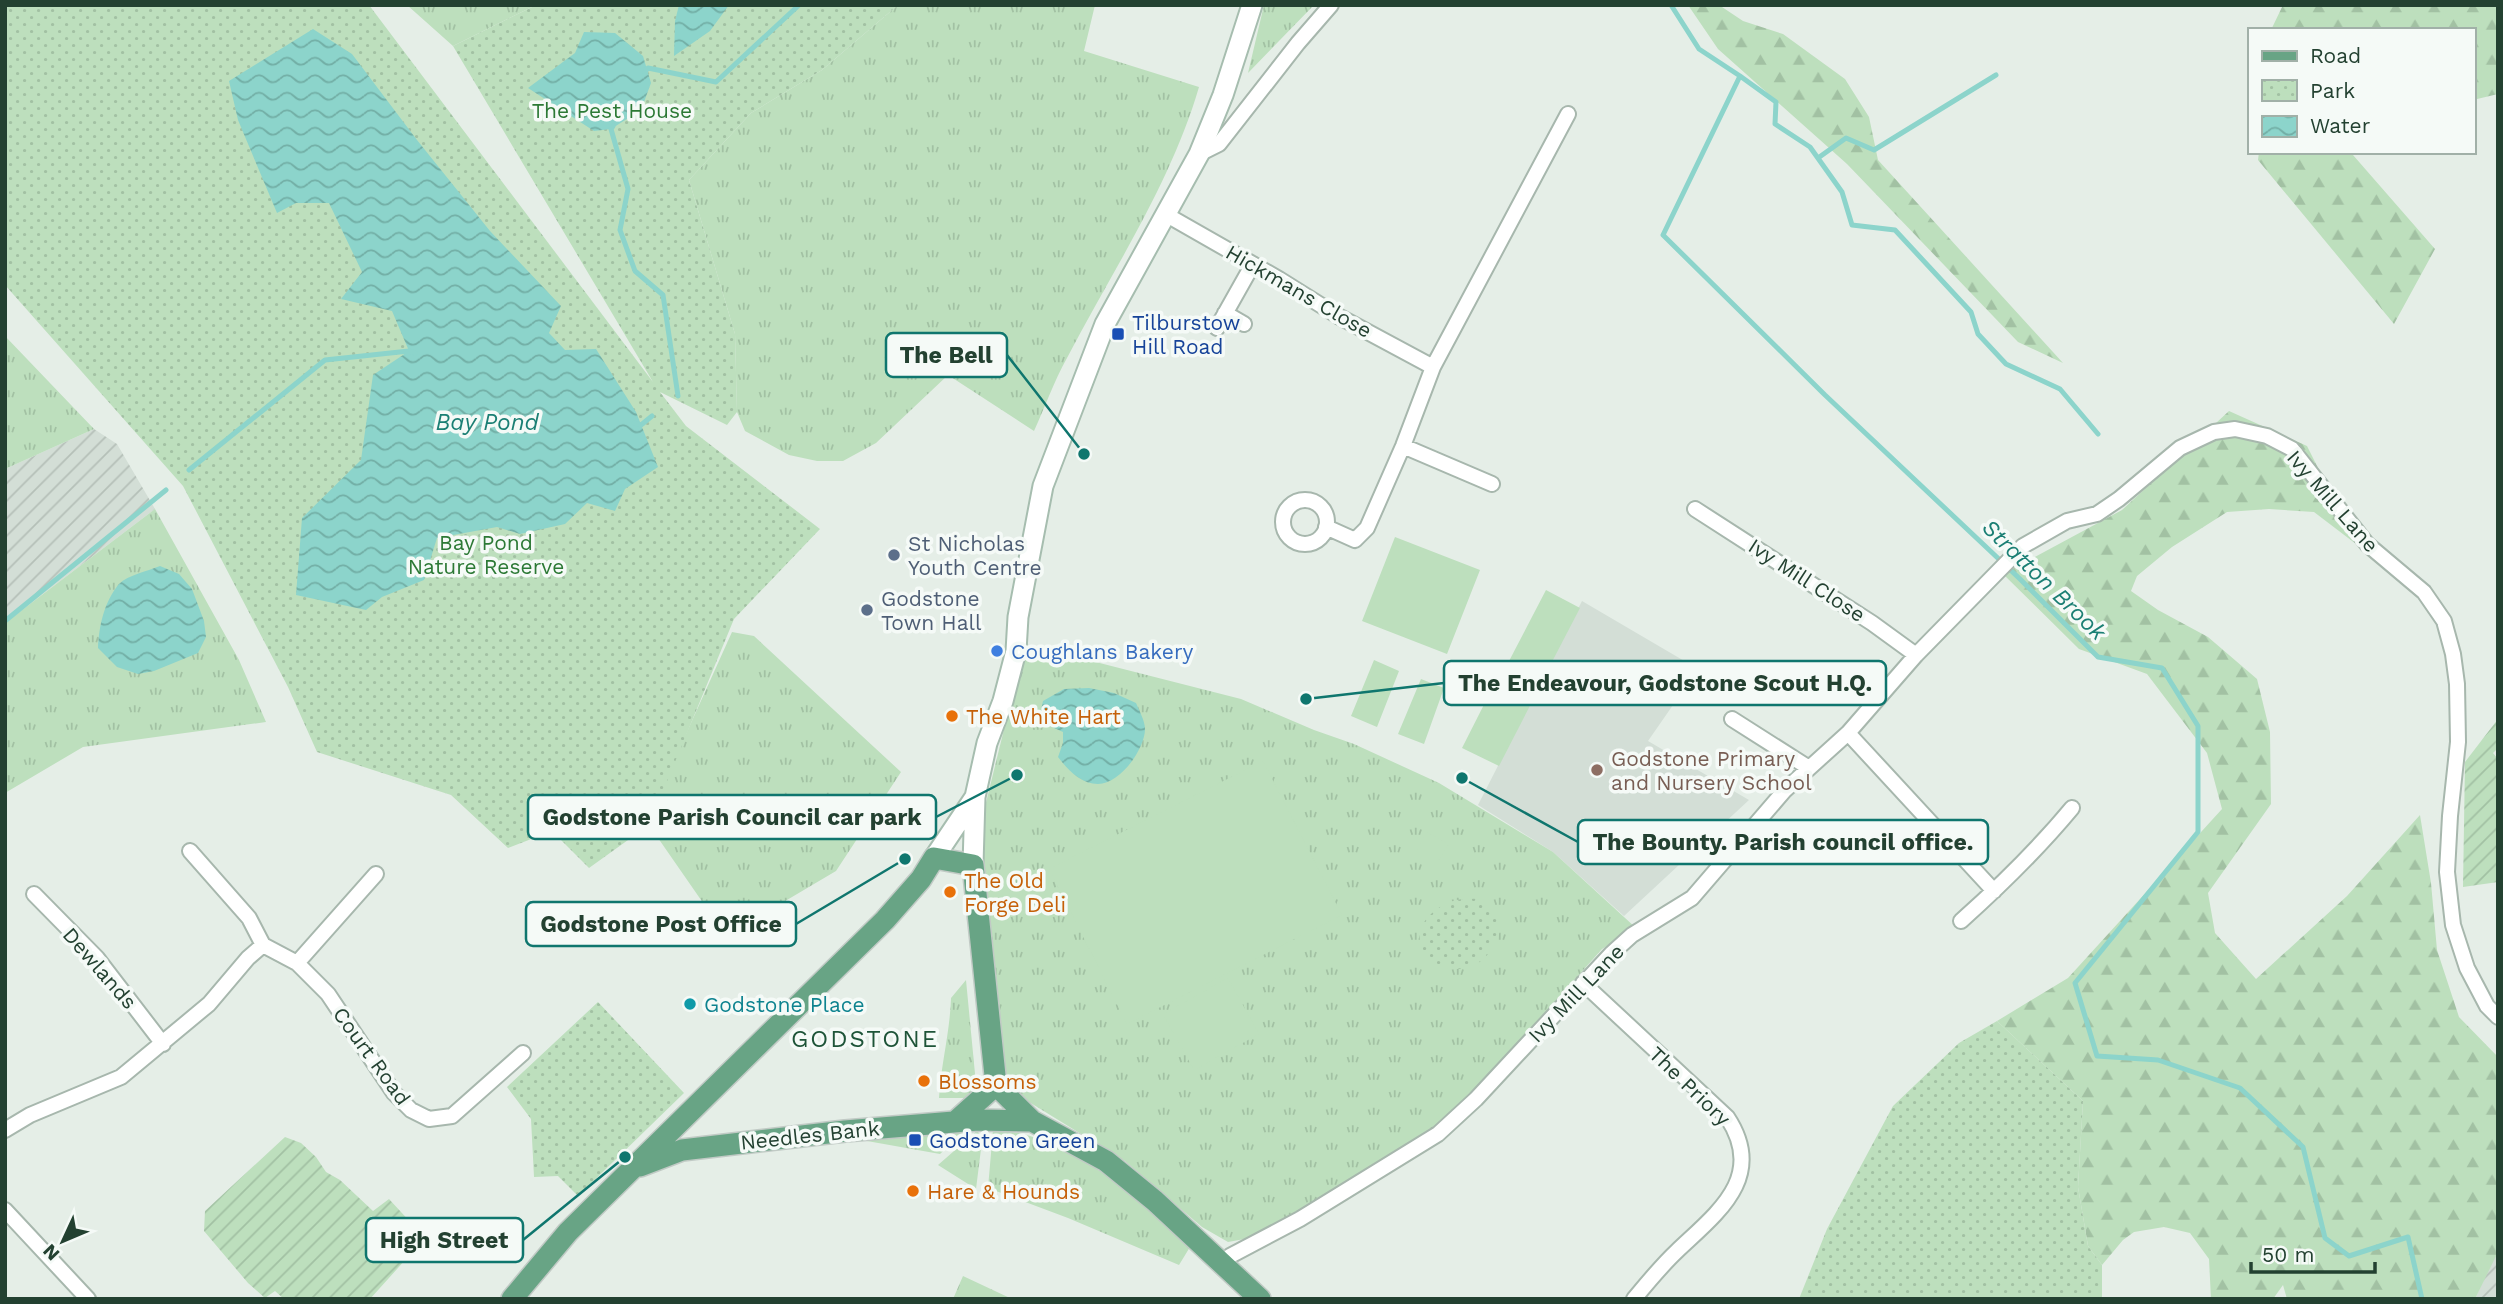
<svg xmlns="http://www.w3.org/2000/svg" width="2503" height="1304" font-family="'Work Sans',sans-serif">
<defs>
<pattern id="industrial-furrows" width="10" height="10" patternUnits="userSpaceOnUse" patternTransform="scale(1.75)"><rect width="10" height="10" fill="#d3ded6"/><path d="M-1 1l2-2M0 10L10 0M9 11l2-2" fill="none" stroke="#b5c0b8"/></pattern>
<pattern id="grass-tufts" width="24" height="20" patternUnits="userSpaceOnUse" patternTransform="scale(1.75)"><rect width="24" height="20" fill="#bddfbd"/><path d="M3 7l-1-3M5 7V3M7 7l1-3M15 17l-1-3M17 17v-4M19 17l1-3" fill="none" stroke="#a2c1a3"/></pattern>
<pattern id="forest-firs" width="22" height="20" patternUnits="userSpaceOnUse" patternTransform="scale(1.75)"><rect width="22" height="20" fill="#bddfbd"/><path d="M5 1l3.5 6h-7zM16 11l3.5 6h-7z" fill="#a2c1a3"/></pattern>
<pattern id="park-dots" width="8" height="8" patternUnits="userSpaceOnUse" patternTransform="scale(1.75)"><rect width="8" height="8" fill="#bddfbd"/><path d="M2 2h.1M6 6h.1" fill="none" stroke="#a2c1a3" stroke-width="1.8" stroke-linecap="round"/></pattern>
<pattern id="garden-furrows" width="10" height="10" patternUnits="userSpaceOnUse" patternTransform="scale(1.75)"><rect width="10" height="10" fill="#bddfbd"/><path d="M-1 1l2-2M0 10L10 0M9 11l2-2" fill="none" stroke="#a2c1a3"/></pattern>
<pattern id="water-waves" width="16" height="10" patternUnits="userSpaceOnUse" patternTransform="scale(1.75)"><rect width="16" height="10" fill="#8cd4cb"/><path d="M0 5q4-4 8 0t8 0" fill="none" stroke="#72aea5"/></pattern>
</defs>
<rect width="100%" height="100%" fill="#e5eee7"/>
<path fill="#d3ded6" d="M 1582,601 L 1698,669 L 1648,741 L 1749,800 L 1624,916 L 1553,852 L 1478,805 Z"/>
<path fill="url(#industrial-furrows)" d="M 94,429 L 117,444 L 155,509 L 5,623 L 5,469 Z
M 2498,1252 L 2498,1299 L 2475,1299 L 2495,1254 Z"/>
<path fill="url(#grass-tufts)" d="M 407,5 L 536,5 L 453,46 Z
M 898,5 L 1095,5 L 1084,51 L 1199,87 C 1171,183 1113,270 1067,358 C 1054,381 1045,407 1034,431 L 948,375 L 876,443 L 843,461 L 817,461 L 789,455 L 745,431 L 737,412 L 735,334 L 689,180 L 751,113 L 822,70 Z
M 1264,5 L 1314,5 L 1248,73 Z
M 5,336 L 94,429 L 5,469 Z
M 155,509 L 239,660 L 266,722 L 83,747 L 5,793 L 5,623 Z
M 732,632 L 754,636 L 901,772 L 836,871 L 726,936 L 649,825 L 654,805 Z
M 1025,644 L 1241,699 L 1314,730 L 1354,744 L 1439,783 L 1553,852 L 1636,928 L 1602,949 L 1477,1089 L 1449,1117 L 1397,1155 L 1274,1228 L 1250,1238 L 1228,1242 L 1202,1227 L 1125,1161 L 1011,1091 L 1001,1072 L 979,831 Z
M 966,980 L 976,1084 L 968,1098 L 939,1098 C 941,1064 950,1032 951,998 Z
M 967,1128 L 940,1154 L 867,1141 L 928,1131 Z
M 978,1130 L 981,1149 L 976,1189 L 938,1165 Z
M 993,1130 C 1005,1132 1019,1132 1030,1136 C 1096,1158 1140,1201 1190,1247 L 1179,1265 L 1068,1218 L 988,1188 Z
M 963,1276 L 1012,1299 L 953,1299 Z"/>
<path fill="url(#forest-firs)" d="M 1688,5 L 1719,5 L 1743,21 L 1783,34 L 1845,79 L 1869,117 L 1878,160 L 2063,363 L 2018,342 L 1847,164 L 1718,49 Z
M 2283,5 L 2498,5 L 2498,94 L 2473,100 L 2473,30 L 2271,30 Z
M 2259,152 L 2356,152 L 2353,155 L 2435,249 L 2394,324 L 2258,160 Z
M 2229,411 L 2307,446 L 2356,544 L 2314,512 L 2269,509 L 2227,512 L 2172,547 L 2137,576 L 2131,591 L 2158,610 L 2208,637 L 2257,679 L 2270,732 L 2271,804 L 2208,893 L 2215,933 L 2256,979 L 2347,896 L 2420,815 L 2431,883 L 2437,950 L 2459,1017 L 2498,1057 L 2498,1252 L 2475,1299 L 2287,1299 L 2283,1285 L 2273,1299 L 2211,1299 L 2209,1259 L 2190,1233 L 2164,1227 L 2134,1232 L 2123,1240 L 2102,1265 L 2088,1246 L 2078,1187 L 2083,1101 L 1997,1021 L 2068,978 L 2222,809 L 2207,753 L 2147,674 L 2079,649 L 2003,574 L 2122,510 Z"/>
<path fill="url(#park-dots)" d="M 5,5 L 369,5 L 653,382 L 453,46 L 536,5 L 898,5 L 822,70 L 751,113 L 689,180 L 735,334 L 737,412 L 727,425 L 660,392 L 686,426 L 820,529 L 734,619 L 649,825 L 589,868 L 552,831 L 508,848 L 451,795 L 317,752 L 288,687 L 183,486 L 5,285 Z
M 1464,899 C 1469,899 1476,898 1481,900 C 1498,906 1505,930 1495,944 C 1489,953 1482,963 1472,966 C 1439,980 1400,943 1431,914 C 1441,905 1451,900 1464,899 Z
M 598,1002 L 684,1093 L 578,1196 L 558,1176 L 534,1177 L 531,1119 L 507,1087 Z
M 1997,1021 L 2083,1101 L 2078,1187 L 2088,1246 L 2102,1265 L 2102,1299 L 1799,1299 L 1827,1229 L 1893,1106 L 1959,1043 Z"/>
<path fill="url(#garden-furrows)" d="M 2498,719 L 2498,748 L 2493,753 L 2498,759 L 2498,882 L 2463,887 L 2465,762 Z
M 285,1137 L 301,1143 L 316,1157 L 326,1172 L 340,1180 L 373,1211 L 389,1199 L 425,1238 L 370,1299 L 284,1299 L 275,1291 L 265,1298 L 248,1283 L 204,1231 L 205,1211 Z"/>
<path fill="#bddfbd" d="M 1395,537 L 1480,570 L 1447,654 L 1362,621 Z
M 1546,590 L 1580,608 L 1542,681 L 1508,663 Z
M 1374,660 L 1399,671 L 1377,727 L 1351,716 Z
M 1501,671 L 1538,690 L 1499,766 L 1462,748 Z
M 1421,679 L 1444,688 L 1424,744 L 1398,734 Z
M 1263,761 L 1342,915 L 1127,1024 L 1049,869 Z
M 1427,832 L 1449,844 L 1438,861 L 1417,849 Z
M 1228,978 L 1259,1034 L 1194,1070 L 1163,1014 Z"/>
<path fill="url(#water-waves)" d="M 679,5 L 729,5 L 710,31 L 674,56 L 675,21 Z
M 313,29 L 352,54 L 417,140 L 490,231 L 561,306 L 549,333 L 565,350 L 596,349 L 636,412 L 658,467 L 625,489 L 615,511 L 587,503 L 565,524 L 520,534 L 497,527 L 437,538 L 424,580 L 382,597 L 366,610 L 296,595 L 302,518 L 361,460 L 373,375 L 409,351 L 392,311 L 341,299 L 362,272 L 329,203 L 296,203 L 277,213 L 238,120 L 229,81 Z
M 584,32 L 615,33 L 643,56 L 651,83 L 641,110 L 611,129 L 594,131 L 528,88 L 575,53 Z
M 160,566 L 179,574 L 192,589 L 204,621 L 206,637 L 198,653 L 154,671 L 138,674 L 117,667 L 98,648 C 99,626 104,602 119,584 C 128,575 148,571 160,566 Z
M 1089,688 L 1114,693 L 1136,703 C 1139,710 1145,721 1145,729 C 1145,749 1120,784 1098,784 C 1081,784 1068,770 1058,757 L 1063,743 L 1063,732 L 1052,727 L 1040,715 L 1043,701 L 1064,689 Z"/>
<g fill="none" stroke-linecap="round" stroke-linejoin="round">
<path stroke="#8cd4cb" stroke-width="5" d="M 1671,5 L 1699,49 L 1740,76 L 1663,235 L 1825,395 L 2020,579 L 2098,657 L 2162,668 L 2198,726 L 2198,832 L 2075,983 L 2097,1056 L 2158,1060 L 2240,1088 L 2303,1147 L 2325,1238 L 2349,1256 L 2408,1237 L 2422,1299
M 645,72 L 648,68 L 716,82 L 799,5
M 1740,76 L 1776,102 L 1775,124 L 1810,147 L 1842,192 L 1852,225 L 1895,230 L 1971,312 L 1978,334 L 2006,364 L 2060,389 L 2098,434
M 613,126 L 611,129 L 628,189 L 620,230 L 635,271 L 663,295 L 678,396
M 1818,158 L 1846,138 L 1874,150 L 1996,75
M 634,423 L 641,425 L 652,416
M 189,470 L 325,360 L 409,351 L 415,353
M 5,621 L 166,490"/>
<g stroke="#a7b7ad" stroke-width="18">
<path id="minor" d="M 1199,154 L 1219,144 L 1298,43 L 1331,5
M 1165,214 L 1279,279 L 1338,316 L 1433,367
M 1225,313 L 1244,324
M 1217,328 L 1253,264
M 1403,446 L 1492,484
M1283 522a22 22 0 1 1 44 0a22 22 0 1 1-44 0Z
M 1695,509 L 1872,623 L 1916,655
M 1326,527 L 1355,540 L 1367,528 L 1403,446 L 1433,367 L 1568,114
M 1732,719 L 1809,768
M 1848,733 L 1994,891
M 190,851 L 249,918 L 263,945
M 34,894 L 97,958 L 163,1044
M 1961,921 C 2000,886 2038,849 2072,808
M 297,963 L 376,874
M 1583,983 L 1727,1117 C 1767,1177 1717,1213 1677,1251 C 1661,1266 1648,1282 1634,1299
M 5,1130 L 30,1115 L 121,1077 L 209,1004 L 248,958 L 263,945 L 297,963 L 328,994 L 394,1093 L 411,1110 L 429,1119 L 452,1116 L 523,1053
M 5,1210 L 88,1299
M 1224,1263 L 1230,1256 L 1300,1219 L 1438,1134 L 1476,1099 L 1611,954 L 1632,935 L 1692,898 L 1785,790 L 1848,733 L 1916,655 L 2023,546 L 2067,521 L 2097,514 L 2119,499 L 2180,448 L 2214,432 L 2235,429 L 2267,436 L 2292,449 L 2367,544 L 2424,592 L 2444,621 L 2453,654 L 2457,684 L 2458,742 L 2450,816 L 2447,872 L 2453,925 L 2467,968 L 2487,1006 L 2498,1017"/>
</g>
<g stroke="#a6bdaf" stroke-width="23">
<path id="secondary" d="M 934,858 L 975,797
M 973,865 L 975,797 L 987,743 L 1003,701 L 1016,651 L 1018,617 L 1043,486 L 1105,324 L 1199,154 L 1223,95 L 1252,5"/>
</g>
<g stroke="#c1cac5" stroke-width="24">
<path id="primary" d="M 956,1121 L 996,1085
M 640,1166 L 682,1150 L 845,1131 L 978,1120 L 1032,1121
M 512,1299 L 568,1232 L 885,920 L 921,879 L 934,858 L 973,865 L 996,1085 L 1032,1121 L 1106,1161 L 1155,1201 L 1260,1299"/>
</g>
<use href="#minor" stroke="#fff" stroke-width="14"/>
<use href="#secondary" stroke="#fff" stroke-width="19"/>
<use href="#primary" stroke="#68a485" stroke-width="21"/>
</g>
<g fill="#1a4fb4" stroke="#f5faf7" stroke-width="2.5">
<rect x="1111" y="327" width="14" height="14" rx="3.5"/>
<rect x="908" y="1133" width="14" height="14" rx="3.5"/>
</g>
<g fill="#5c6f8a" stroke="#f5faf7" stroke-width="2.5">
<circle cx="894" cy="555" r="7"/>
<circle cx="867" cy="610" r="7"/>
</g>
<circle fill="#3f7fe0" stroke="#f5faf7" stroke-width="2.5" cx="997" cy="651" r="7"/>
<g fill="#e8710a" stroke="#f5faf7" stroke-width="2.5">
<circle cx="952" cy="716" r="7"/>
<circle cx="950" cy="892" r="7"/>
<circle cx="924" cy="1081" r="7"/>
<circle cx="913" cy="1191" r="7"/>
</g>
<circle fill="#8d6e63" stroke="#f5faf7" stroke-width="2.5" cx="1597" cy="770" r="7"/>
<circle fill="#0f9aa8" stroke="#f5faf7" stroke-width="2.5" cx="690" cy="1004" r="7"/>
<g text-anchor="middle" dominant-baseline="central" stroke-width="7" stroke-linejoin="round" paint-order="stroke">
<g font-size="21" fill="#2c7935" stroke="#f5faf7">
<text x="612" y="110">The Pest House</text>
<text x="486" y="542">Bay Pond<tspan x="486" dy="24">Nature Reserve</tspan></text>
</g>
<g font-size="21" fill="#234131" stroke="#f5faf7">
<text transform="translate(1299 291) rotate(30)">Hickmans Close</text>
<text transform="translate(2333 501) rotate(49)">Ivy Mill Lane</text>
<text transform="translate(1807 580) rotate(33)">Ivy Mill Close</text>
<text transform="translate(100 968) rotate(49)">Dewlands</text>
<text transform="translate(1576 993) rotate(-46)">Ivy Mill Lane</text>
<text transform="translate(372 1056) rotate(54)">Court Road</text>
<text transform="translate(1690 1086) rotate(44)">The Priory</text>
<text transform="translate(810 1135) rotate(-6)">Needles Bank</text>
</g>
<g font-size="21" fill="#164399" stroke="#f5faf7" text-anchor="start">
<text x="1132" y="322">Tilburstow<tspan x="1132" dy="24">Hill Road</tspan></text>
<text x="929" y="1140">Godstone Green</text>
</g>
<g font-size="21" fill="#4e5e75" stroke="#f5faf7" text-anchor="start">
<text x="908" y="543">St Nicholas<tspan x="908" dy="24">Youth Centre</tspan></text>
<text x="881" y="598">Godstone<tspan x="881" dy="24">Town Hall</tspan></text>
</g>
<g font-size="21" fill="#366cbe" stroke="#f5faf7" text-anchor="start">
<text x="1011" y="651">Coughlans Bakery</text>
</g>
<g font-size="21" fill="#c56008" stroke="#f5faf7" text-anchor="start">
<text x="966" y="716">The White Hart</text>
<text x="964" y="880">The Old<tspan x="964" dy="24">Forge Deli</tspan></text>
<text x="938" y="1081">Blossoms</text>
<text x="927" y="1191">Hare &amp; Hounds</text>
</g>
<g font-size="21" fill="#785e54" stroke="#f5faf7" text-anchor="start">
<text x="1611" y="758">Godstone Primary<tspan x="1611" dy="24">and Nursery School</tspan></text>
</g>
<g font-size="21" fill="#0d838f" stroke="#f5faf7" text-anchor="start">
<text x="704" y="1004">Godstone Place</text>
</g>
<g font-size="23" font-style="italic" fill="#1b7f74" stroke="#f5faf7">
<text x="487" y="422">Bay Pond</text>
<text transform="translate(2044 580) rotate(44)">Stratton Brook</text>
</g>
<g font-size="24" letter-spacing="2" fill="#1e5438" stroke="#f5faf7">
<text x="865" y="1039">GODSTONE</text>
</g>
</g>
<path fill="none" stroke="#0f766e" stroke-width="2.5" d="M1084 454L1007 355M1306 699L1444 683M1017 775L936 817M1462 778L1578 842M905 859L796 924M625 1157L523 1240"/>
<g fill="#0f766e" stroke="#f5faf7" stroke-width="2.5">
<circle cx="1084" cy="454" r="7"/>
<circle cx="1306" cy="699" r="7"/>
<circle cx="1017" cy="775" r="7"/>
<circle cx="1462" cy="778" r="7"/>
<circle cx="905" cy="859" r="7"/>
<circle cx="625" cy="1157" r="7"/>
</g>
<g fill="#f5faf7" stroke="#0f766e" stroke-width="2.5">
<rect x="886" y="333" width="121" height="44" rx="7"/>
<rect x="1444" y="661" width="442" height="44" rx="7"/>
<rect x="528" y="795" width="408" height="44" rx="7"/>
<rect x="1578" y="820" width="410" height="44" rx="7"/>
<rect x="526" y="902" width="270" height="44" rx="7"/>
<rect x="366" y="1218" width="157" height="44" rx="7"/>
</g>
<g font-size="23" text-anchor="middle" font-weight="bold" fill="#234131">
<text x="946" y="363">The Bell</text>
<text x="1665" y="691">The Endeavour, Godstone Scout H.Q.</text>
<text x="732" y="825">Godstone Parish Council car park</text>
<text x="1783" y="850">The Bounty. Parish council office.</text>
<text x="661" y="932">Godstone Post Office</text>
<text x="444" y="1248">High Street</text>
</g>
<rect width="2503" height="1304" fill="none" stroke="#234131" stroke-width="14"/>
<rect x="2248" y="28" width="228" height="126" fill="#f5faf7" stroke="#a1b0a8" stroke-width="2"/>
<rect x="2262" y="51" width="35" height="10" fill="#68a485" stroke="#a1b0a8" stroke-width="2"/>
<text x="2310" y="63" font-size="21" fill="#234131">Road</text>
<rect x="2262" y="80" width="35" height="21" fill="url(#park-dots)" stroke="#a1b0a8" stroke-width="2"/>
<text x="2310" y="98" font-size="21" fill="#234131">Park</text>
<rect x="2262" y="116" width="35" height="21" fill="url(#water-waves)" stroke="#a1b0a8" stroke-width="2"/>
<text x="2310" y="133" font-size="21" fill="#234131">Water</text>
<g transform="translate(63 1241) rotate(226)" stroke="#f5faf7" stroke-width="5" paint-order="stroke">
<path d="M0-5L12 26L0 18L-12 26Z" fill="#234131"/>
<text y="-10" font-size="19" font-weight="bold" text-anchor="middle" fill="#234131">N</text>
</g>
<path d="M2251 1262v10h124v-10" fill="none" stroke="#234131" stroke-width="3.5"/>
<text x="2262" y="1262" font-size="21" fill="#234131" stroke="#f5faf7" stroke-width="5" paint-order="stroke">50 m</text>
</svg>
